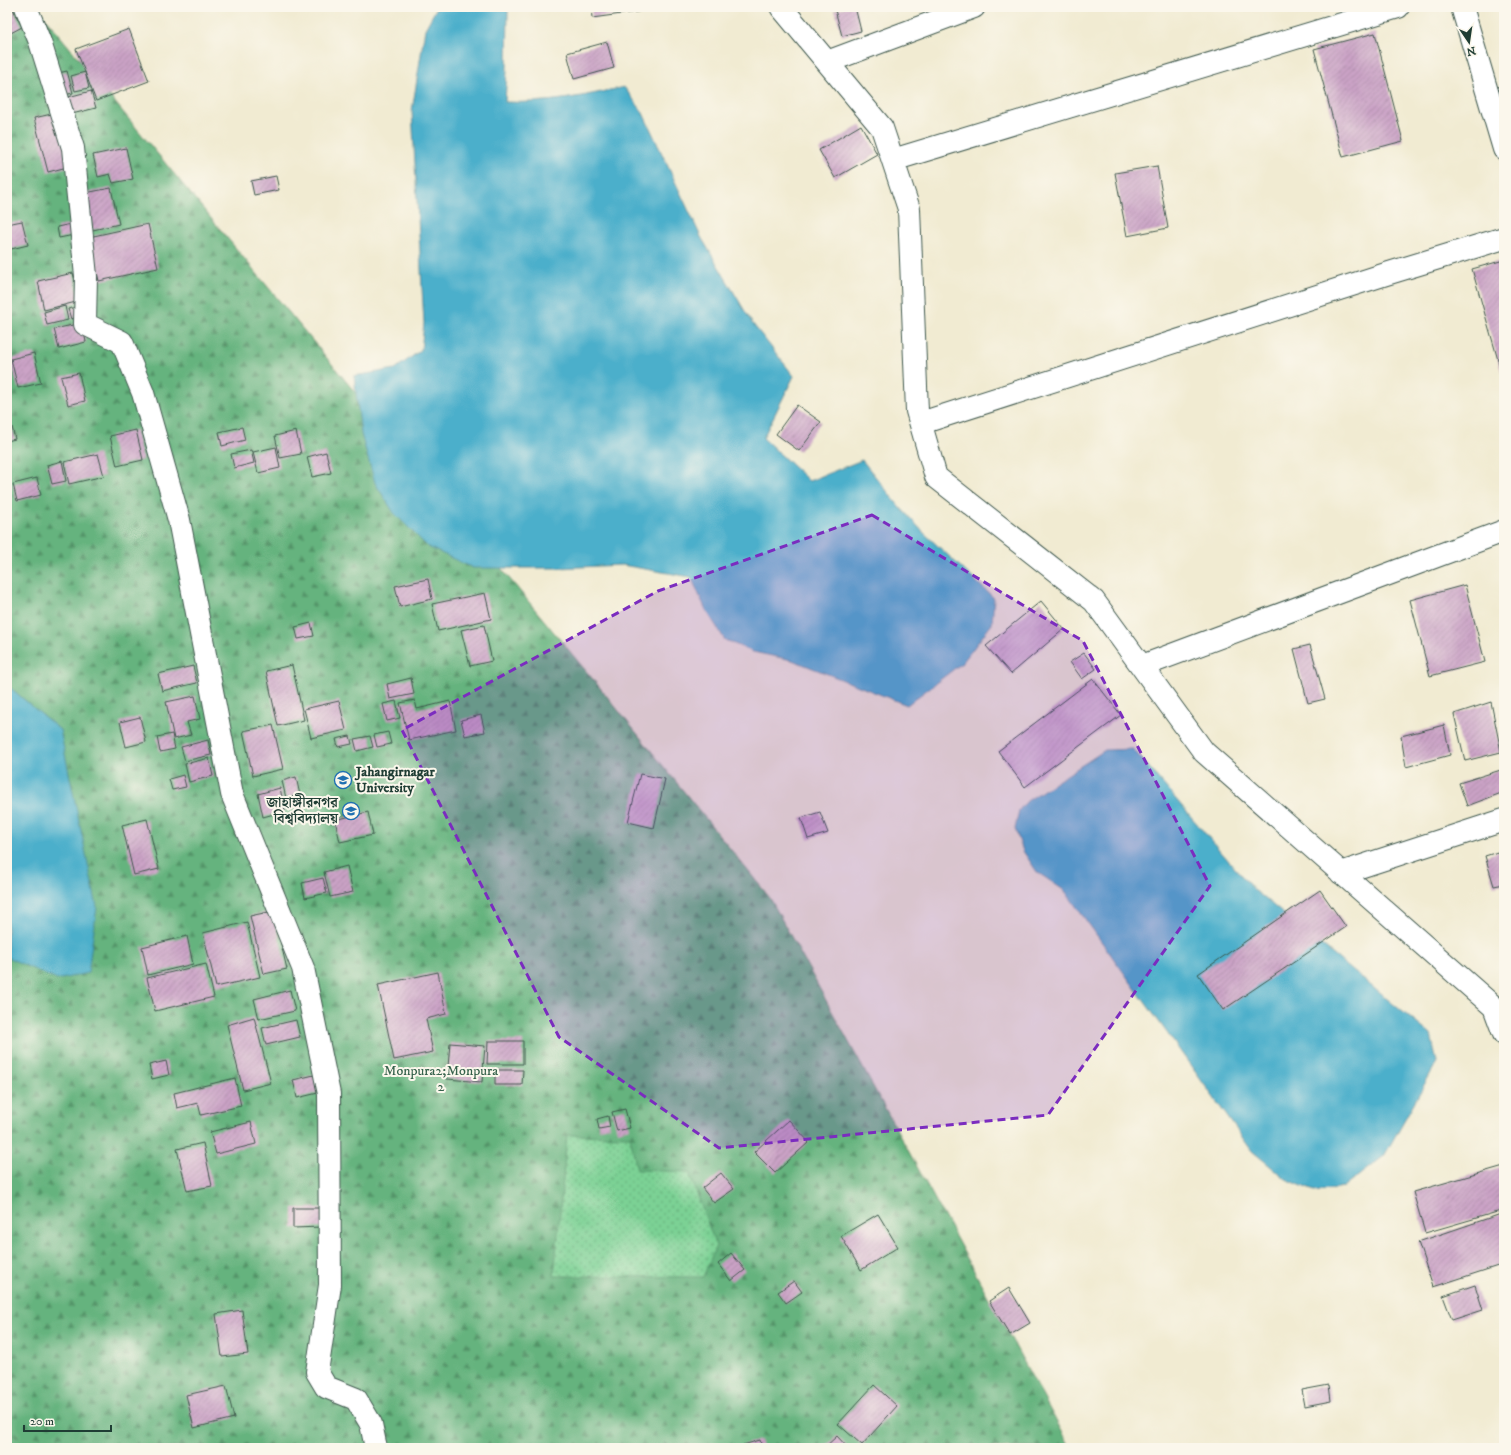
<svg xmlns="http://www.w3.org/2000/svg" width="1511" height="1455" font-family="'IM FELL DW Pica','Noto Serif Bengali',serif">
<defs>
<pattern id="forest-firs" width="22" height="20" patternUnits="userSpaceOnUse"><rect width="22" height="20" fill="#65b37e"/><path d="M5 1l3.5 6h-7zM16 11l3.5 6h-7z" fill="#539368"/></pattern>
<pattern id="park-dots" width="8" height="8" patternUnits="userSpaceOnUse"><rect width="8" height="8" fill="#7cd194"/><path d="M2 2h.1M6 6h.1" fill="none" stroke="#65ab7a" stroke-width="1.8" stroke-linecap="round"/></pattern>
<pattern id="building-hatch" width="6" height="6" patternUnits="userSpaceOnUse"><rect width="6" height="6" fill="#cba3c6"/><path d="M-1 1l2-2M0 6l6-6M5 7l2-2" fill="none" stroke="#a486a2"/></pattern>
</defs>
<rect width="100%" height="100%" fill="#fbf7ec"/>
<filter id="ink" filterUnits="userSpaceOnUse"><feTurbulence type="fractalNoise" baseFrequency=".025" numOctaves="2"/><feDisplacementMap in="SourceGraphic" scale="8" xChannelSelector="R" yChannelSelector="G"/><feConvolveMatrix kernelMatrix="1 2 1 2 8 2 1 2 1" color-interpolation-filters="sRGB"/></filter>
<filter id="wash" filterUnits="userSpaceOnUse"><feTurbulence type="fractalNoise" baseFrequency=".012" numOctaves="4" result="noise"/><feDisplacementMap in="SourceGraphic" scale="16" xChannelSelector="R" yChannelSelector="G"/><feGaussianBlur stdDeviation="0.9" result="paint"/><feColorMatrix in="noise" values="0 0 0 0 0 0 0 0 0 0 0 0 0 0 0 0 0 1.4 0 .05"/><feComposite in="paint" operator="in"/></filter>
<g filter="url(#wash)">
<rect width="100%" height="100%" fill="#f1ebd2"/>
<path fill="url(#forest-firs)" stroke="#427859" d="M 16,7 L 36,7 L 601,689 L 770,898 L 1071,1448 L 7,1448 L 7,1055 L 11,1051 L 7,1038 L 7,952 L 60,730 L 7,685 L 7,80 Z"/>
<path fill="url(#park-dots)" stroke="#4e8764" d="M 567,1135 L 630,1136 L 637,1170 L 689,1172 L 716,1246 L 703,1277 L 554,1276 Z"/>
<path fill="#4cafcb" stroke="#367680" d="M 437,7 L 503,7 L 508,10 L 507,71 L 505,102 C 546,104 585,96 624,87 L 642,111 L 701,237 L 752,323 L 794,376 L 763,438 L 809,481 L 862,460 L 899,506 L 924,533 L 994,598 L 992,624 L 962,663 L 907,705 L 792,660 L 753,652 L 725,640 L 706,610 L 691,577 L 622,565 L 558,568 L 473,568 L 428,547 L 394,513 L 375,483 L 361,434 L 354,376 L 395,369 L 421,350 L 424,323 L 412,111 L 425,29 Z
M 7,685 L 60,730 L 97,907 L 88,973 L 57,980 L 7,957 Z
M 1133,749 L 1252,888 L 1431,1035 L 1437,1062 L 1384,1156 L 1344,1187 L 1314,1191 L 1286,1179 L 1252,1151 L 1065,891 L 1037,872 L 1023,851 L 1015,829 L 1019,810 L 1027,801 L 1105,750 Z"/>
<g id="blocks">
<path fill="url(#building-hatch)" d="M 7,7 L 12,7 L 22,27 L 7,35 Z
M 591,7 L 666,7 L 666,8 L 592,18 Z
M 846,7 L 855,7 L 861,31 L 842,36 L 835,10 Z
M 129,29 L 149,81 L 96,101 L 76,49 Z
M 1375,33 L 1403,141 L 1343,157 L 1314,49 Z
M 607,42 L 614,68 L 574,79 L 567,53 Z
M 67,71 L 73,93 L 60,96 L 54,74 Z
M 85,72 L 89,88 L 75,91 L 71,76 Z
M 91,91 L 96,108 L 68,115 L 64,98 Z
M 56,113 L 71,166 L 48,172 L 34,118 Z
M 861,125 L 877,154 L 835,178 L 819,150 Z
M 126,148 L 133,179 L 113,183 L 110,174 L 98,177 L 93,155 Z
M 1157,166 L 1168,228 L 1127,236 L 1115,173 Z
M 276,176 L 279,190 L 254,195 L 251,181 Z
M 111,188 L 119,224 L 93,230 L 85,193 Z
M 22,221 L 28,245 L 7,250 L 7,224 Z
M 71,224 L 74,235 L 59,238 L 57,227 Z
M 148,224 L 158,268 L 99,281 L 89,237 Z
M 1504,260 L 1504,381 L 1472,269 Z
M 73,273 L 80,301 L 44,310 L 38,281 Z
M 65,306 L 68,320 L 47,325 L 44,312 Z
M 81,306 L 84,316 L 71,319 L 68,309 Z
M 82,323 L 86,342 L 59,349 L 54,329 Z
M 34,353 L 41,383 L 18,388 L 11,359 Z
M 79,373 L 85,401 L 68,405 L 61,377 Z
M 797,405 L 821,422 L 799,451 L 776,434 Z
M 12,427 L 15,439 L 7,441 L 7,428 Z
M 242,427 L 245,440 L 222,446 L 219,432 Z
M 136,430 L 143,460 L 117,466 L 110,436 Z
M 296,431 L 301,454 L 280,458 L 275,436 Z
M 276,447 L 280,468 L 258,473 L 253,452 Z
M 251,450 L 254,463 L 234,468 L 231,454 Z
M 326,452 L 331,473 L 312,477 L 307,457 Z
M 98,454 L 104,476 L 69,484 L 64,462 Z
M 62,461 L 66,481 L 52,484 L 47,465 Z
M 37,478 L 41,495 L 17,501 L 13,484 Z
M 428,579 L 432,599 L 400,607 L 395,586 Z
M 1465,585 L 1485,662 L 1430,676 L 1410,600 Z
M 485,593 L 491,619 L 438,631 L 432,604 Z
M 1041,601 L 1064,629 L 1011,674 L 986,646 Z
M 311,623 L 314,636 L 298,639 L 295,627 Z
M 484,625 L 492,661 L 470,666 L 461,630 Z
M 1310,645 L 1325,699 L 1308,703 L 1294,649 Z
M 1084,653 L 1096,669 L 1082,679 L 1070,662 Z
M 292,665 L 304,720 L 278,726 L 266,671 Z
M 193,666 L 197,683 L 162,691 L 158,674 Z
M 411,678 L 414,694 L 390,699 L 387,684 Z
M 1093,679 L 1121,715 L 1025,787 L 998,751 Z
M 195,696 L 200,719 L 187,722 L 191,735 L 174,739 L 166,702 Z
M 415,700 L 417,709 L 450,701 L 456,730 L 409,740 L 400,703 Z
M 339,701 L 346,730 L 311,738 L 304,709 Z
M 396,701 L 400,718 L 387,721 L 383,704 Z
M 1491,702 L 1501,752 L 1465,761 L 1454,714 Z
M 481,715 L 485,732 L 465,736 L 461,720 Z
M 140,717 L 146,742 L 126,747 L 120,722 Z
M 273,725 L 283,769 L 253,776 L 243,731 Z
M 1444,725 L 1450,755 L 1406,767 L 1401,736 Z
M 388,732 L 391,744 L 377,747 L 374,735 Z
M 172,734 L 175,749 L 160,752 L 157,737 Z
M 350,736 L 352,744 L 338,747 L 336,739 Z
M 370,736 L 373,747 L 357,751 L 354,739 Z
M 208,740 L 211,755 L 185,761 L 181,747 Z
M 209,758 L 213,776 L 189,782 L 185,764 Z
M 1504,769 L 1504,792 L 1467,806 L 1459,783 Z
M 640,774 L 665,779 L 654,828 L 628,822 Z
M 183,775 L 186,787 L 172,790 L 169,779 Z
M 296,777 L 300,795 L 286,798 L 282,781 Z
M 280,788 L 285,811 L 263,817 L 258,794 Z
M 368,812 L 373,835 L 340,842 L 335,820 Z
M 820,812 L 828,833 L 808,839 L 801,818 Z
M 147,819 L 159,869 L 134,875 L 122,825 Z
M 1504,850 L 1504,884 L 1494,886 L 1485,856 Z
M 347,866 L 353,892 L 330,897 L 324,872 Z
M 323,878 L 327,893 L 305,898 L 302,883 Z
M 1320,890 L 1346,927 L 1223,1010 L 1198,974 Z
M 273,911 L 287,969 L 264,974 L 250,916 Z
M 247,922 L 260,977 L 216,987 L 203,933 Z
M 187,936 L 193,964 L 148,975 L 142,947 Z
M 206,964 L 214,997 L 155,1011 L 147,978 Z
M 438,972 L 446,1014 L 426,1019 L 433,1052 L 394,1060 L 378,985 Z
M 290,990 L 295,1011 L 259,1019 L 254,999 Z
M 254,1017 L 271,1083 L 243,1090 L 227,1025 Z
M 296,1020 L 300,1037 L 266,1045 L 262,1028 Z
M 488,1041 L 523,1041 L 523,1064 L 487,1064 Z
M 450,1043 L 485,1046 L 482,1082 L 447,1079 Z
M 166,1061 L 169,1075 L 152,1079 L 149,1065 Z
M 495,1070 L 523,1070 L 522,1085 L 495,1085 Z
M 314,1075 L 318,1093 L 297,1098 L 293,1080 Z
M 235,1078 L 241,1106 L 201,1115 L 198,1103 L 177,1108 L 174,1093 Z
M 625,1109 L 630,1128 L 617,1131 L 612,1112 Z
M 608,1116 L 610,1127 L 599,1129 L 597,1119 Z
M 789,1120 L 809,1142 L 775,1173 L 754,1152 Z
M 251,1122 L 256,1144 L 216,1154 L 210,1132 Z
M 203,1143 L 212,1186 L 187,1191 L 177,1149 Z
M 1504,1166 L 1504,1210 L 1425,1233 L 1413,1192 Z
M 721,1173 L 734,1189 L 714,1203 L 702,1188 Z
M 293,1208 L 322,1208 L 322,1227 L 293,1228 Z
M 1504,1213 L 1504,1264 L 1433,1287 L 1418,1242 Z
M 878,1214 L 898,1247 L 861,1270 L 841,1236 Z
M 731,1253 L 745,1270 L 731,1281 L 718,1264 Z
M 794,1281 L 802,1292 L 786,1303 L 778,1292 Z
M 1475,1285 L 1483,1310 L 1452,1320 L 1443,1296 Z
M 1009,1288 L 1030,1323 L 1010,1335 L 989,1301 Z
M 242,1310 L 248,1354 L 222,1357 L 216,1314 Z
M 874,1385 L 897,1406 L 862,1445 L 838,1424 Z
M 1329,1385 L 1331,1401 L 1305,1406 L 1302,1390 Z
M 226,1386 L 234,1418 L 194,1428 L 186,1395 Z
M 837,1436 L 848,1448 L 824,1448 Z
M 760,1440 L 762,1448 L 744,1448 L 743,1445 Z"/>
</g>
</g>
<g filter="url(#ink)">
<use href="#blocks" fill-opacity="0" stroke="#3e574c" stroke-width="1"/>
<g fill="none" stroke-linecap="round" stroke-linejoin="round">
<g stroke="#3e574c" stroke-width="24">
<path id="street" d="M 26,7 L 40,42 L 73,148 L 86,276 L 85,324 L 122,342 L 143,393 L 179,520 L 232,794 L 303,968 L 329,1094 L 330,1285 L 317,1372 L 326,1387 L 356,1399 L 371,1424 L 376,1448
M 781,7 L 882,128 L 909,209 L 917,411 L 936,477 L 1094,601 L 1204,752 L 1494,1007 L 1504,1034
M 1462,7 L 1504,149
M 827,62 L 974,7
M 893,160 L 1398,7
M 921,423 L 1386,274 L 1504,238
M 1142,666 L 1504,531
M 1341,873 L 1504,820"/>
</g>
<use href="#street" stroke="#fff" stroke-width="22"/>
</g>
</g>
<path fill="#7b2cbf" fill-opacity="0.2" stroke="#7b2cbf" stroke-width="3" stroke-dasharray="8 5" stroke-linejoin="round" d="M 872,515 L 1083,641 L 1210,886 L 1048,1115 L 719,1148 L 559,1037 L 402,730 L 658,591 Z"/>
<defs>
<g id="university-ring" transform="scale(0.9)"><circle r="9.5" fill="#fbf7ec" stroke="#1f6fb2" stroke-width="1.5"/><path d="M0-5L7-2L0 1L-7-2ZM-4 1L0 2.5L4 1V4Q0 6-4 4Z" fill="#1f6fb2"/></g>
</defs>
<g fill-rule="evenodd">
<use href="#university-ring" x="343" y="780"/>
<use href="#university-ring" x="351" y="811"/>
</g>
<g text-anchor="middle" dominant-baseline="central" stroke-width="4" stroke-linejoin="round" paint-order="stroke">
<g font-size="14" font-weight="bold" fill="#1f3d34" stroke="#fbf7ec" text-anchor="start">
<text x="356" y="772">Jahangirnagar<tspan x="356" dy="16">University</tspan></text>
<text x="338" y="803" text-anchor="end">জাহাঙ্গীরনগর<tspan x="338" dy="16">বিশ্ববিদ্যালয়</tspan></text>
</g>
<g font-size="14" fill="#36624c" stroke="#fbf7ec">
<text x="441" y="1071">Monpura2;Monpura<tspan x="441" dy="16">2</tspan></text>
</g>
</g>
<rect width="1511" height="1455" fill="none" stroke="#fbf7ec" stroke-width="24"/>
<g transform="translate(1469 42) rotate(167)" stroke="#fbf7ec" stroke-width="3" paint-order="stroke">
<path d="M0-3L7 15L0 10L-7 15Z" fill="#1f3d34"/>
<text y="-6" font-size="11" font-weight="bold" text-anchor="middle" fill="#1f3d34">N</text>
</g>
<path d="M24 1425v6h87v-6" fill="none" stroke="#1f3d34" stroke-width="2"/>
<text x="30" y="1425" font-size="12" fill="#1f3d34" stroke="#fbf7ec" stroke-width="3" paint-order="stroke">20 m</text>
</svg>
